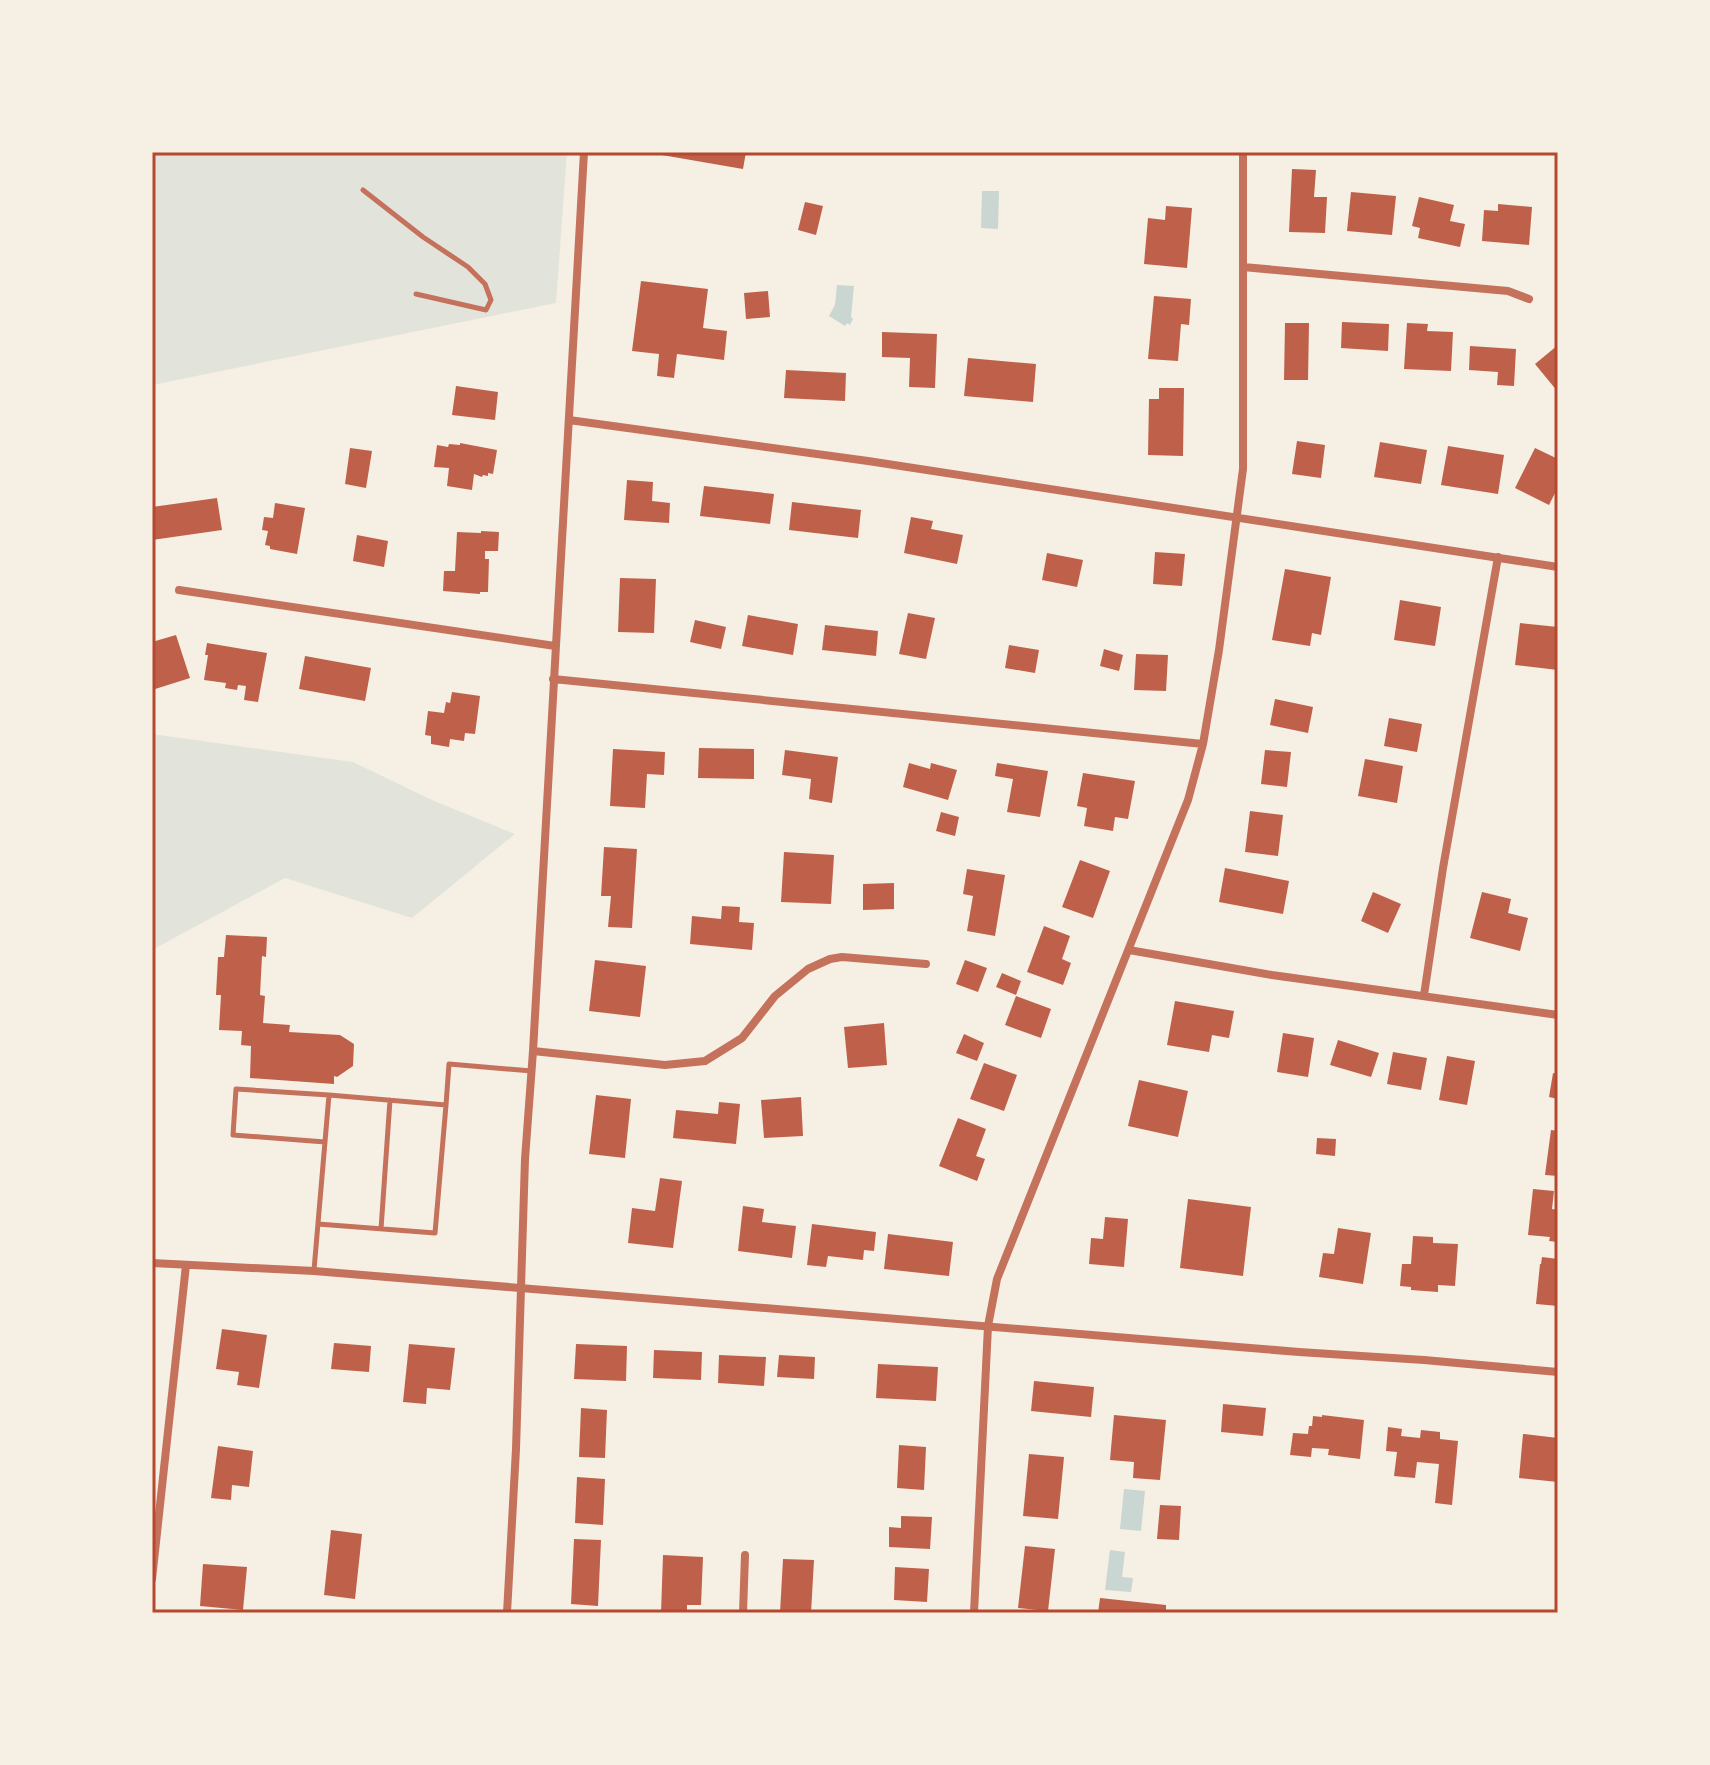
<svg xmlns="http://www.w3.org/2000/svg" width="1710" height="1765" font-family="Signika,sans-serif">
<rect width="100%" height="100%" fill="#f6efe4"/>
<path fill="#e2e4dc" d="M 152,152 L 567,152 L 556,303 L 152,385 Z
M 152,734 L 353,762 L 432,800 L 515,834 L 412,918 L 285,878 L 152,950 Z"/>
<path fill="#c9d6d2" d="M 982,191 L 999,191 L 998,229 L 981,228 Z
M 837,285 L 854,286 L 851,317 L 853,319 L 850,325 L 847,323 L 845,326 L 829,316 L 835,305 Z
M 1124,1489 L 1145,1491 L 1141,1531 L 1120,1529 Z
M 1110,1550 L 1125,1552 L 1122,1577 L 1133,1578 L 1131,1592 L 1105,1590 Z"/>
<path fill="#bf614a" d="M 656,152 L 746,152 L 743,169 L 656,154 Z
M 1292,169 L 1316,170 L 1314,197 L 1327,197 L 1325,233 L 1289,232 Z
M 1351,192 L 1396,196 L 1392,235 L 1347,231 Z
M 1419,197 L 1454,205 L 1450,221 L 1465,224 L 1460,247 L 1418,238 L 1420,228 L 1412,226 Z
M 805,202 L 823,206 L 816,235 L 798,230 Z
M 1498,204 L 1532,207 L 1529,245 L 1482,241 L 1484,210 L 1498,211 Z
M 1166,206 L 1192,208 L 1187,268 L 1144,264 L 1148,218 L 1165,220 Z
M 641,281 L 708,289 L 703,328 L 727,331 L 724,360 L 677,354 L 674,378 L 657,376 L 659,354 L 632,351 Z
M 768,291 L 770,317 L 746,319 L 744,293 Z
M 1154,296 L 1191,299 L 1189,325 L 1181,324 L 1178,361 L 1148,359 Z
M 1342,322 L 1389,324 L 1388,351 L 1341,348 Z
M 1285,323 L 1309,323 L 1308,380 L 1284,380 Z
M 1407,323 L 1428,324 L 1427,331 L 1453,332 L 1451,371 L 1404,369 Z
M 882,332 L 937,334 L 935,388 L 909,387 L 910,358 L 882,357 Z
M 1558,345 L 1558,392 L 1535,364 Z
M 1470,346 L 1516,349 L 1514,386 L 1497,385 L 1498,372 L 1469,370 Z
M 968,358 L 1036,364 L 1033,402 L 964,396 Z
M 786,370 L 846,373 L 845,401 L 784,398 Z
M 456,386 L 498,392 L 495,420 L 452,415 Z
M 1159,388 L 1184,388 L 1183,456 L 1148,455 L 1149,399 L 1159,399 Z
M 1297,441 L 1325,445 L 1321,478 L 1292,474 Z
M 1380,442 L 1427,450 L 1421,484 L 1374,477 Z
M 460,443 L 497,450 L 493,474 L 488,473 L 488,476 L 483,475 L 482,477 L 474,474 L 472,490 L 447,486 L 449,468 L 434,467 L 437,445 L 448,447 L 449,444 L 460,445 Z
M 1448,446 L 1504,455 L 1498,494 L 1441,485 Z
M 350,448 L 372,451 L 366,488 L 345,484 Z
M 1535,448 L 1558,459 L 1558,487 L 1549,505 L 1515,488 Z
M 627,480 L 653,482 L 652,501 L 670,503 L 669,523 L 624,520 Z
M 704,486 L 774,494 L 770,524 L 700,516 Z
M 217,498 L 222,530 L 152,540 L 152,507 Z
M 792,502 L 861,510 L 858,538 L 789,530 Z
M 275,503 L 305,508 L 297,554 L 270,549 L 270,546 L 265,545 L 268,531 L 262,530 L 264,517 L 273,518 Z
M 911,517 L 933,521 L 931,529 L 963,535 L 957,564 L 904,553 Z
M 481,531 L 499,532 L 498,551 L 485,551 L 485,559 L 489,559 L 488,592 L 480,592 L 480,594 L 443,591 L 444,571 L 455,571 L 457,532 L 481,533 Z
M 357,535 L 388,541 L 384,567 L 353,561 Z
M 1155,552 L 1185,554 L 1182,586 L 1153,584 Z
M 1047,553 L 1083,560 L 1077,587 L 1042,580 Z
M 1285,569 L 1331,577 L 1321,635 L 1312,633 L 1310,646 L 1272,640 Z
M 620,578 L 656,579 L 654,633 L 618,632 Z
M 1400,600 L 1441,607 L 1435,646 L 1394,640 Z
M 908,613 L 935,618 L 926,659 L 899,654 Z
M 748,615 L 798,624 L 793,655 L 742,646 Z
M 695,620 L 726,627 L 721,649 L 690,642 Z
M 1520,623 L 1558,627 L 1558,670 L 1515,665 Z
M 825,625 L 878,631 L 876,656 L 822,650 Z
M 176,635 L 190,678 L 152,690 L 152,642 Z
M 207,643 L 267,653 L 258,702 L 244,700 L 246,686 L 238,685 L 237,690 L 225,688 L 226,683 L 204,680 L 208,655 L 205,655 Z
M 1009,645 L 1039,650 L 1035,673 L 1005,668 Z
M 1104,649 L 1123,655 L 1119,671 L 1100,666 Z
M 1136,654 L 1168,655 L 1166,691 L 1134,690 Z
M 305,656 L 371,668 L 365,701 L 299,689 Z
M 452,692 L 480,696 L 475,734 L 465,733 L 464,741 L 450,739 L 449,747 L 431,744 L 431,736 L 425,735 L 428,711 L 444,713 L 446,702 L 450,703 Z
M 1275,699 L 1313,707 L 1308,733 L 1270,725 Z
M 1389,718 L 1422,724 L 1417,752 L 1384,746 Z
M 699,748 L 754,749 L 754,779 L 698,778 Z
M 613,749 L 665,752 L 664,775 L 647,774 L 645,808 L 610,806 Z
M 785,750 L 838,757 L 832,803 L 809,799 L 811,779 L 782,775 Z
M 1265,750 L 1291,752 L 1287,787 L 1261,784 Z
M 1365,759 L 1403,766 L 1397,803 L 1358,796 Z
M 909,763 L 930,769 L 931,763 L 957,770 L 948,800 L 903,787 Z
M 997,763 L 1048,771 L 1040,817 L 1007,812 L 1013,779 L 995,776 Z
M 1083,773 L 1135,781 L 1128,819 L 1115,817 L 1113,831 L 1084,826 L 1087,808 L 1077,806 Z
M 1250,811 L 1283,815 L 1278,856 L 1245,852 Z
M 941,812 L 959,817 L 955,836 L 936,831 Z
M 604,847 L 637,849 L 632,928 L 608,927 L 611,896 L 601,896 Z
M 784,852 L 834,855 L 831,904 L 781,902 Z
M 1080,860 L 1110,871 L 1093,918 L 1062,907 Z
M 1225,868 L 1289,881 L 1283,914 L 1219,902 Z
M 967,869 L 1005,875 L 995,936 L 967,931 L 973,896 L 963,894 Z
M 894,883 L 894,909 L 863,910 L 863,884 Z
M 1373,892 L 1401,904 L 1388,933 L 1361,921 Z
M 1482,892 L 1511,899 L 1508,913 L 1528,918 L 1520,951 L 1470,938 Z
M 722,906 L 740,907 L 739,922 L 754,923 L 752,950 L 690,944 L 692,916 L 721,919 Z
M 1044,926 L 1070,936 L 1062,959 L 1071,963 L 1063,985 L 1027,972 Z
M 226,935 L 267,937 L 266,957 L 262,956 L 260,995 L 265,996 L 263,1023 L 290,1025 L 289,1032 L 340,1035 L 354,1044 L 353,1066 L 337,1077 L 334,1076 L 334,1084 L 250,1078 L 251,1046 L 241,1045 L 242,1031 L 219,1030 L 221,995 L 216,995 L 218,957 L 224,957 Z
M 595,960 L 646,966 L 640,1017 L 589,1011 Z
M 965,960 L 987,968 L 978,992 L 956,984 Z
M 1002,973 L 1021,981 L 1016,995 L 996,987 Z
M 1016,996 L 1051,1009 L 1041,1038 L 1005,1025 Z
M 1175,1001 L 1234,1011 L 1229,1038 L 1212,1035 L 1209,1052 L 1167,1045 Z
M 884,1023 L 887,1065 L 848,1068 L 844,1027 Z
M 1283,1033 L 1314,1038 L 1308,1077 L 1277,1072 Z
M 964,1034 L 984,1043 L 977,1061 L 956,1053 Z
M 1338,1040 L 1379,1053 L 1371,1077 L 1330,1065 Z
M 1393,1052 L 1427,1058 L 1421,1090 L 1387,1084 Z
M 1447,1056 L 1475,1061 L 1467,1105 L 1439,1100 Z
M 984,1063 L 1017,1075 L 1004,1111 L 970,1099 Z
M 1553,1073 L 1558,1074 L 1558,1099 L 1549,1097 Z
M 1139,1080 L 1188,1091 L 1178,1137 L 1128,1126 Z
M 596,1095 L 631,1099 L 625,1158 L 589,1154 Z
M 801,1097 L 803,1136 L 764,1138 L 761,1100 Z
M 719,1102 L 740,1104 L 736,1144 L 673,1138 L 676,1110 L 718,1114 Z
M 958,1118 L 986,1129 L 976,1156 L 985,1159 L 977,1181 L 939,1166 Z
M 1551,1130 L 1558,1131 L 1558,1176 L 1545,1175 Z
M 1317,1138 L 1336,1139 L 1335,1156 L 1316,1154 Z
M 660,1178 L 682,1181 L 673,1248 L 628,1243 L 632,1208 L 655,1211 Z
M 1533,1189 L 1554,1191 L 1552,1209 L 1558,1210 L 1558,1242 L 1549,1241 L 1550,1237 L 1528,1235 Z
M 1188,1199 L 1251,1207 L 1243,1276 L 1180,1268 Z
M 743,1206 L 764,1209 L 762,1222 L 796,1226 L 792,1258 L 738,1251 Z
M 1105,1217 L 1128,1219 L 1124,1267 L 1089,1264 L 1091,1238 L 1103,1239 Z
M 812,1224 L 876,1232 L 874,1251 L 864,1250 L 863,1260 L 828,1256 L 826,1267 L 807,1265 Z
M 1338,1228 L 1371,1233 L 1363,1284 L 1319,1277 L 1323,1253 L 1334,1254 Z
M 888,1234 L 953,1242 L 949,1276 L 884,1269 Z
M 1413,1236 L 1433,1237 L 1433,1243 L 1458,1244 L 1455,1286 L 1438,1285 L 1438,1292 L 1411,1290 L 1411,1287 L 1400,1286 L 1402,1264 L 1411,1264 Z
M 1542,1257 L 1558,1259 L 1558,1306 L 1536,1304 L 1540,1264 L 1541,1264 Z
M 222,1329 L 267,1335 L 259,1388 L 237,1385 L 239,1372 L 216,1369 Z
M 334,1343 L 371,1346 L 369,1372 L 331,1369 Z
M 409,1344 L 455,1348 L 450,1390 L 427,1388 L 426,1404 L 403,1402 Z
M 576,1344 L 627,1346 L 626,1381 L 574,1379 Z
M 654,1350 L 702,1352 L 701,1380 L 653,1378 Z
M 719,1355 L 766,1357 L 764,1386 L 718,1383 Z
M 779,1355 L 815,1357 L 814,1379 L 777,1377 Z
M 878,1364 L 938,1367 L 936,1401 L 876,1398 Z
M 1034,1381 L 1094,1387 L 1091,1417 L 1031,1411 Z
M 1223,1404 L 1266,1408 L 1263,1436 L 1221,1432 Z
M 581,1408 L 607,1410 L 605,1458 L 579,1457 Z
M 1114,1415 L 1166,1420 L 1160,1480 L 1133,1478 L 1134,1462 L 1110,1460 Z
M 1322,1415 L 1364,1420 L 1360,1459 L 1328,1455 L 1329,1449 L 1312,1448 L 1311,1457 L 1290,1455 L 1293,1433 L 1308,1434 L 1309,1426 L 1312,1426 L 1313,1416 L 1322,1417 Z
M 1388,1427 L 1402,1429 L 1401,1436 L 1420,1438 L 1421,1430 L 1440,1432 L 1440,1439 L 1458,1441 L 1452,1505 L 1435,1503 L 1439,1464 L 1417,1462 L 1415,1478 L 1394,1476 L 1397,1452 L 1386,1451 Z
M 1523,1434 L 1558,1438 L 1558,1482 L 1519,1478 Z
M 899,1445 L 926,1447 L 924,1490 L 897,1488 Z
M 218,1446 L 253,1451 L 249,1487 L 232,1485 L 231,1500 L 211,1498 Z
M 1029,1454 L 1064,1457 L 1058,1519 L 1023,1516 Z
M 577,1477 L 605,1479 L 603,1525 L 575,1523 Z
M 1160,1505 L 1181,1506 L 1179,1540 L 1157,1539 Z
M 901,1516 L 932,1517 L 930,1549 L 889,1547 L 889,1527 L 901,1528 Z
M 331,1530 L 362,1534 L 355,1599 L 324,1595 Z
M 574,1539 L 601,1540 L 598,1606 L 571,1604 Z
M 1025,1546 L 1055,1549 L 1048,1611 L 1018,1608 Z
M 663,1555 L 703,1557 L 701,1605 L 687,1605 L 687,1613 L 661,1613 Z
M 783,1559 L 814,1560 L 811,1613 L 780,1613 Z
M 203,1564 L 247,1567 L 243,1610 L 200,1606 Z
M 895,1567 L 929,1569 L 927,1602 L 894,1600 Z
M 1100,1598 L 1166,1605 L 1166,1613 L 1098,1613 Z"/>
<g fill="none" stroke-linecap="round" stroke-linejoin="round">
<path stroke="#c5725c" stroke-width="5" d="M 363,190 L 423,237 L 468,267 L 485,284 L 491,300 L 486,310 L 416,294
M 325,1142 L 233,1135 L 236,1089 L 329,1095
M 318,1224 L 435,1233 L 446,1105
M 381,1229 L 390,1100
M 314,1270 L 329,1095 L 446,1105 L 449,1064 L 532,1071"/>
<path stroke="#c5725c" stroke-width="8" d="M 1243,267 L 1508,291 L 1529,299
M 569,420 L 868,461 L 1558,567
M 179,590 L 555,646
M 553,679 L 1203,744
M 1129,950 L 1272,975 L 1558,1015
M 1424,995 L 1443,868 L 1498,557
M 533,1051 L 665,1065 L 705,1061 L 742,1038 L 775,996 L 808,969 L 830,959 L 842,957 L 926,964
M 152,1263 L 314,1271 L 1299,1352 L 1424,1360 L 1558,1372
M 152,1579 L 186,1265
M 507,1613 L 516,1449 L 525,1159 L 533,1051 L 584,152
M 743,1613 L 745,1555
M 974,1613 L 988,1326 L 997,1279 L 1188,800 L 1203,744 L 1219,650 L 1243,469 L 1243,152"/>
</g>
<rect width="1710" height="1765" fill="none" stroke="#f6efe4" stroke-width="308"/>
<rect x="154" y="154" width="1402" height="1457" fill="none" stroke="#b5482f" stroke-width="3"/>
</svg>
